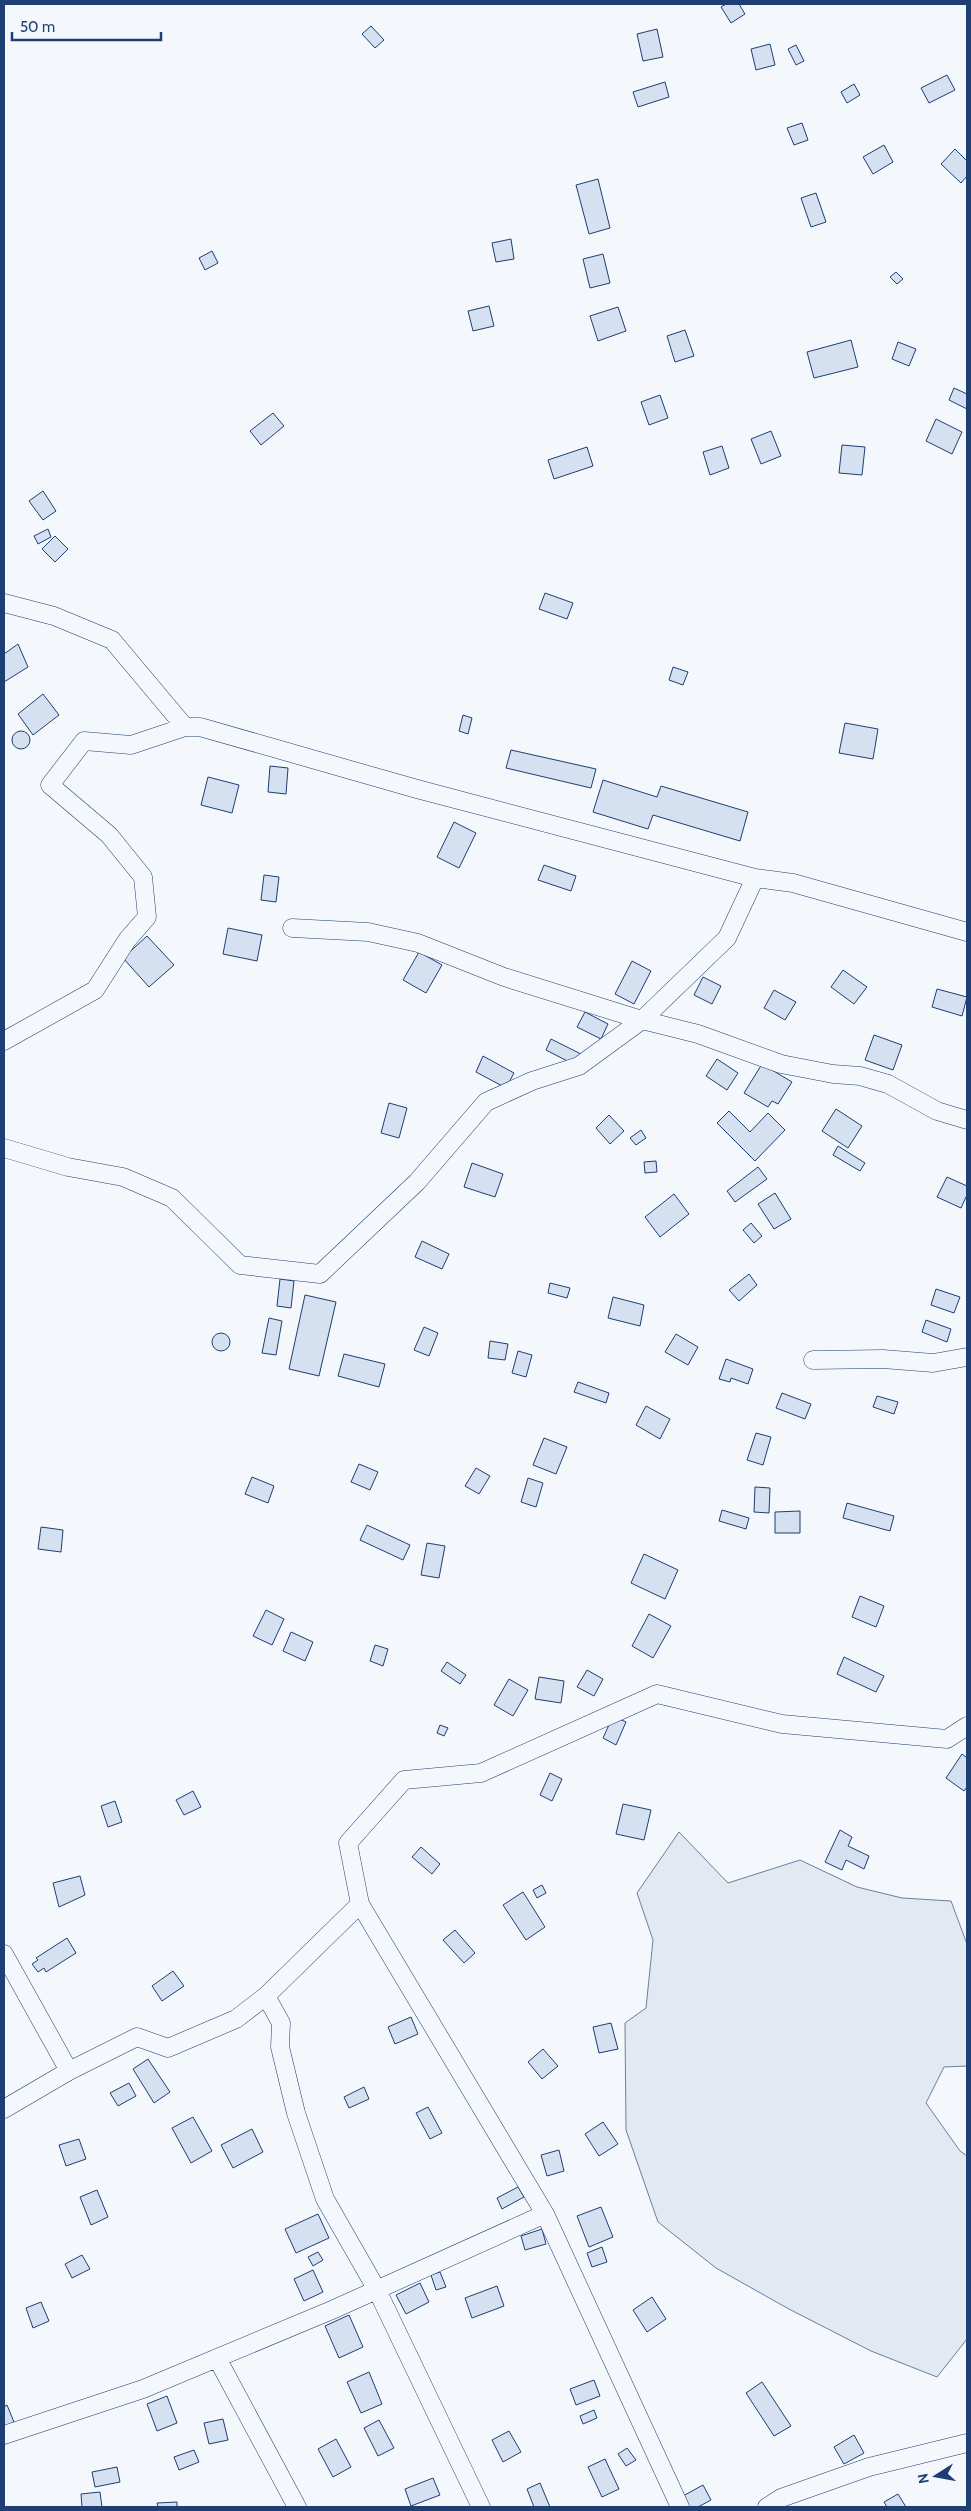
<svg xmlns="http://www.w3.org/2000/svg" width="971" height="2511" font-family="Cabin,sans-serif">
<rect width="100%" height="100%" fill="#f4f7fb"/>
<path fill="#e3e9f0" stroke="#687fa3" d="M 679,1832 L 728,1883 L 800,1860 L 857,1887 L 902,1898 L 951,1901 L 967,1944 L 967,2066 L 944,2067 L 926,2103 L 960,2151 L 967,2156 L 967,2339 L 937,2377 L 871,2351 L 787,2308 L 716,2268 L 658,2222 L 626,2130 L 625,2023 L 646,2008 L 653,1940 L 637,1893 Z"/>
<path fill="#d5e0f0" stroke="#1d3f73" d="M 726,4 L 739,4 L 745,14 L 731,23 L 721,7 Z
M 371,26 L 384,40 L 375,48 L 362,34 Z
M 657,29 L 663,57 L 643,61 L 637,34 Z
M 770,44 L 775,65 L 756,70 L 751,49 Z
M 796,45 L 804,61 L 796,65 L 788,49 Z
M 947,75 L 955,90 L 929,103 L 921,88 Z
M 665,82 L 669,97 L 638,107 L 633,92 Z
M 854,84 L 860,95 L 847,103 L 841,92 Z
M 802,123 L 808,140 L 794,145 L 787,128 Z
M 884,145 L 893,162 L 873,174 L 863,157 Z
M 955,149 L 967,161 L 967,176 L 961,183 L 941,164 Z
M 598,179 L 610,228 L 589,234 L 576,185 Z
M 816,193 L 826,222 L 811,227 L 801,198 Z
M 511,239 L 514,259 L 496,262 L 492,243 Z
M 212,251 L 218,263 L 205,270 L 199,258 Z
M 603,254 L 610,283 L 590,288 L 583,259 Z
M 896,272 L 903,279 L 897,284 L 890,277 Z
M 489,306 L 494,326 L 473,331 L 468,311 Z
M 618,307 L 626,331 L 598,341 L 590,316 Z
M 685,330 L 694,356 L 675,362 L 667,336 Z
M 851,340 L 858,367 L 814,378 L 807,352 Z
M 898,342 L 916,349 L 909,366 L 892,359 Z
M 954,388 L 967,394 L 967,409 L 949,400 Z
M 660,395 L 668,418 L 649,425 L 641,402 Z
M 273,413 L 284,426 L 261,445 L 250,431 Z
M 936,419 L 962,432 L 952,454 L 926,441 Z
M 771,431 L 781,456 L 761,464 L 751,439 Z
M 842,445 L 865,447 L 862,475 L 839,473 Z
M 722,446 L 729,468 L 710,475 L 703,452 Z
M 587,447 L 593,466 L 554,479 L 548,460 Z
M 43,491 L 56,511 L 43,520 L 29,501 Z
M 48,529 L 51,537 L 38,544 L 34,536 Z
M 55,536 L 68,549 L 55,562 L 42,549 Z
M 545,593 L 573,603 L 567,619 L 539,609 Z
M 18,644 L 28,667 L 4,682 L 4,654 Z
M 673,667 L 688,672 L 683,685 L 669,680 Z
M 43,694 L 59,715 L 33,735 L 18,714 Z
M 463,715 L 472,718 L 468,734 L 459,731 Z
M 845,723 L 878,729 L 873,759 L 839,753 Z
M12 740a9 9 0 1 1 18 0a9 9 0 1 1-18 0Z
M 511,750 L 596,769 L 591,788 L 506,768 Z
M 270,766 L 288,768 L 286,794 L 268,792 Z
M 208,777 L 239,785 L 232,813 L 201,805 Z
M 603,780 L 657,797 L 661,786 L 748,812 L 740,841 L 653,815 L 648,829 L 593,812 Z
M 454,822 L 476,833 L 459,868 L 437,857 Z
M 544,865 L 576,876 L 571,891 L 538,880 Z
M 264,875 L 279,877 L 276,902 L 261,900 Z
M 228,928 L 262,935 L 257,961 L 223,954 Z
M 147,936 L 174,965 L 149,987 L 123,958 Z
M 419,952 L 442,965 L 426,993 L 403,980 Z
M 632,961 L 651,971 L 634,1004 L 615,994 Z
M 843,970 L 867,987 L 854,1004 L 831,987 Z
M 703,977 L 721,986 L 712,1004 L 694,995 Z
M 937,989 L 967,997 L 962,1016 L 932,1007 Z
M 774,990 L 796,1002 L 785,1020 L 764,1008 Z
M 585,1012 L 608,1024 L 601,1039 L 577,1027 Z
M 874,1035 L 902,1045 L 893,1070 L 865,1060 Z
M 551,1039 L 581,1054 L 575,1065 L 546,1050 Z
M 483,1056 L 514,1073 L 506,1088 L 476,1072 Z
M 717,1059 L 738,1073 L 727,1090 L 706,1076 Z
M 762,1064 L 792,1082 L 778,1104 L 772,1101 L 768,1107 L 744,1093 Z
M 389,1103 L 407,1108 L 399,1138 L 381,1133 Z
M 836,1109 L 862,1126 L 848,1148 L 822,1131 Z
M 729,1111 L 750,1132 L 768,1113 L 785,1130 L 755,1161 L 717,1123 Z
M 609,1115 L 624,1131 L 610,1144 L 596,1128 Z
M 641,1130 L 646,1138 L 636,1145 L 630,1138 Z
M 838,1146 L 865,1163 L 860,1171 L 833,1155 Z
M 656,1161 L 657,1172 L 645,1173 L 644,1162 Z
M 472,1163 L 503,1174 L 495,1197 L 464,1187 Z
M 758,1167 L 767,1179 L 735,1202 L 727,1191 Z
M 947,1177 L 967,1186 L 967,1195 L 961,1208 L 937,1197 Z
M 775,1193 L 791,1219 L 774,1229 L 758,1204 Z
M 674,1194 L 689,1214 L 660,1237 L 645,1217 Z
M 751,1223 L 762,1236 L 754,1243 L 743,1230 Z
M 422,1241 L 449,1254 L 442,1269 L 415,1257 Z
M 749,1274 L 757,1285 L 739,1301 L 729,1290 Z
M 280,1279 L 294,1281 L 291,1308 L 277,1306 Z
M 550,1283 L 570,1288 L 567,1298 L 548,1293 Z
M 936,1289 L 960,1297 L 954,1313 L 931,1305 Z
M 305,1295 L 336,1302 L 319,1376 L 289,1369 Z
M 613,1297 L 644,1305 L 640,1326 L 608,1318 Z
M 269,1318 L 282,1321 L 276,1355 L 262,1353 Z
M 926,1320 L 951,1329 L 947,1342 L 922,1332 Z
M 424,1327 L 438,1333 L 429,1356 L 414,1350 Z
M212 1342a9 9 0 1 1 18 0a9 9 0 1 1-18 0Z
M 676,1334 L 698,1347 L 688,1365 L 665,1352 Z
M 490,1341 L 508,1344 L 505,1360 L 488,1358 Z
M 518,1351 L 532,1355 L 526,1377 L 512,1373 Z
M 344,1354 L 385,1364 L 379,1387 L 338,1376 Z
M 726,1359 L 753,1369 L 748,1384 L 731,1378 L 730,1382 L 719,1379 Z
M 578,1382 L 609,1393 L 606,1403 L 574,1392 Z
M 782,1393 L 811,1404 L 805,1419 L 776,1408 Z
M 877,1396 L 898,1402 L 894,1414 L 873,1407 Z
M 646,1406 L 670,1419 L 660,1439 L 636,1425 Z
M 756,1433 L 771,1437 L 763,1465 L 747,1460 Z
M 544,1438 L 567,1447 L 556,1474 L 533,1465 Z
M 359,1464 L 378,1472 L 370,1490 L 351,1482 Z
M 476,1468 L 490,1476 L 479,1494 L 465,1486 Z
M 252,1477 L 274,1486 L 268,1503 L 245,1494 Z
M 528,1478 L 543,1483 L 536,1507 L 521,1502 Z
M 755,1487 L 770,1488 L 769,1513 L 754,1512 Z
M 847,1503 L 894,1516 L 890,1531 L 843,1518 Z
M 722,1510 L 749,1518 L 746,1529 L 719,1521 Z
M 800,1511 L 800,1533 L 775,1533 L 775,1512 Z
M 367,1525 L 410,1545 L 403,1560 L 360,1540 Z
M 41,1527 L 63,1530 L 61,1552 L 38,1549 Z
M 427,1543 L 445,1546 L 439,1578 L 421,1575 Z
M 644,1554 L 678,1570 L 665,1599 L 631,1583 Z
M 860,1596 L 884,1606 L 876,1627 L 852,1617 Z
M 266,1610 L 284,1619 L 272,1645 L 253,1636 Z
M 649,1614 L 671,1626 L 653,1658 L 632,1646 Z
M 291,1632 L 313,1642 L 305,1661 L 283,1651 Z
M 375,1645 L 388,1649 L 383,1666 L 370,1661 Z
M 844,1657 L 884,1676 L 876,1692 L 837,1674 Z
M 447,1662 L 466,1675 L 460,1684 L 441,1671 Z
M 587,1670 L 603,1679 L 594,1696 L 577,1687 Z
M 539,1677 L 564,1681 L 561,1703 L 535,1699 Z
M 509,1679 L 528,1690 L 513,1716 L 494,1705 Z
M 613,1716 L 626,1722 L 616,1745 L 603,1738 Z
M 440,1725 L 448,1728 L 444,1736 L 437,1733 Z
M 962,1754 L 967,1758 L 967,1787 L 964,1791 L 946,1778 Z
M 550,1773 L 562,1779 L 552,1801 L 540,1795 Z
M 193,1791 L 201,1807 L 184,1815 L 176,1800 Z
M 115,1801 L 122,1822 L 108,1827 L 101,1806 Z
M 623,1804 L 651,1810 L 644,1840 L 616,1834 Z
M 840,1830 L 852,1837 L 848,1846 L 869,1856 L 864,1869 L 846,1860 L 842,1870 L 825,1862 Z
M 421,1847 L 440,1864 L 432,1874 L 412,1857 Z
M 80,1876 L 85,1895 L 59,1907 L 53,1883 Z
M 542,1885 L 546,1893 L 537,1898 L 533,1890 Z
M 523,1892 L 545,1927 L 526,1940 L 503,1905 Z
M 455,1930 L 475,1953 L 464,1963 L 443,1940 Z
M 67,1938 L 76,1953 L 46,1972 L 44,1968 L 38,1972 L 32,1964 L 38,1960 L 36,1958 Z
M 173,1971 L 184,1986 L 162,2001 L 152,1986 Z
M 411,2017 L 418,2034 L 395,2044 L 388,2027 Z
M 611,2023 L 618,2049 L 599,2053 L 593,2027 Z
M 543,2049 L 558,2066 L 542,2079 L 528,2062 Z
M 148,2059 L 170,2092 L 154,2103 L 133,2069 Z
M 129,2083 L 136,2096 L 118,2106 L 110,2093 Z
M 364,2087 L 369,2099 L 349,2108 L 344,2097 Z
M 428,2107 L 442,2133 L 430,2139 L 416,2113 Z
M 193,2117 L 212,2151 L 191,2163 L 172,2128 Z
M 603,2122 L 618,2144 L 599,2156 L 585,2134 Z
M 252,2129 L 263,2152 L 233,2168 L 221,2145 Z
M 79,2139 L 86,2159 L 66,2166 L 59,2145 Z
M 559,2150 L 564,2171 L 547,2176 L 541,2155 Z
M 518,2187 L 524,2197 L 502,2209 L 497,2198 Z
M 97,2190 L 108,2217 L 91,2225 L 80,2197 Z
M 601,2207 L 613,2237 L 589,2247 L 577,2216 Z
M 318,2214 L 329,2238 L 296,2253 L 285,2229 Z
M 542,2229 L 546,2244 L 525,2250 L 521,2236 Z
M 602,2247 L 607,2262 L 592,2267 L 587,2253 Z
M 318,2252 L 323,2260 L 313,2266 L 308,2257 Z
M 82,2255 L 90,2269 L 72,2278 L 65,2264 Z
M 313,2270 L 323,2292 L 304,2301 L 294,2279 Z
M 440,2272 L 446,2287 L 436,2290 L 431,2275 Z
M 420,2283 L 429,2302 L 406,2314 L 396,2295 Z
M 497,2286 L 504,2306 L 472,2318 L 465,2298 Z
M 652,2297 L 666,2319 L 647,2332 L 633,2310 Z
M 41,2302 L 49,2321 L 33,2328 L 26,2308 Z
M 349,2315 L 363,2347 L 339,2358 L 325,2326 Z
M 369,2372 L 382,2404 L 361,2413 L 347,2382 Z
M 594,2380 L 600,2396 L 576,2405 L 570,2389 Z
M 762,2382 L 791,2426 L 774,2436 L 746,2393 Z
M 167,2396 L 177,2423 L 157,2431 L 147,2404 Z
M 7,2405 L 14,2422 L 4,2427 L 4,2407 Z
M 594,2410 L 597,2418 L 583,2424 L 580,2416 Z
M 223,2419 L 228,2440 L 209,2444 L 204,2423 Z
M 379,2420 L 394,2448 L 378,2456 L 364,2428 Z
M 509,2431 L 521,2452 L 503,2462 L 492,2440 Z
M 854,2435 L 864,2453 L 844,2464 L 834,2447 Z
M 336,2439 L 351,2467 L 333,2477 L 318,2449 Z
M 627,2448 L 636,2460 L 626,2466 L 618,2454 Z
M 194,2450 L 199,2462 L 179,2470 L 174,2457 Z
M 605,2459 L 619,2489 L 602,2497 L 588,2467 Z
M 117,2467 L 120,2482 L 95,2487 L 92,2472 Z
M 433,2478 L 440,2495 L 411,2506 L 405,2489 Z
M 540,2483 L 550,2507 L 534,2507 L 527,2489 Z
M 703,2485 L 711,2500 L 698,2507 L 689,2507 L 683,2496 Z
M 100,2492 L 102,2507 L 82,2507 L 81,2494 Z
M 898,2494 L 906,2507 L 887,2507 L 884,2502 Z
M 177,2502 L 177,2507 L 158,2507 L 157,2503 Z"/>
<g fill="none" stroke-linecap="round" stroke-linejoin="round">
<g stroke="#1d3f73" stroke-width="19">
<path id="street" d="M 4,603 L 54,616 L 112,640 L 185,727 L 200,727 L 417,789 L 755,878 L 793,883 L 967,932
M 292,928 L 368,932 L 418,943 L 504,977 L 642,1020 L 698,1034 L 781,1064 L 833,1074 L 860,1076 L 888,1084 L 937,1111 L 967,1120
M 4,1041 L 95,990 L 127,940 L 147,917 L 143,877 L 109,835 L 50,785 L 84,741 L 131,745 L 185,727
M 4,1148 L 68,1167 L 123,1177 L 172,1198 L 240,1265 L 320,1274 L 417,1182 L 486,1102 L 532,1081 L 579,1066 L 642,1020 L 727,938 L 755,878
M 813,1360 L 883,1359 L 933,1363 L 967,1357
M 360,1904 L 545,2214 L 680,2507
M 4,1954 L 69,2071
M 266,1996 L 281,2023 L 280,2047 L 296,2113 L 325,2199 L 377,2290 L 481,2507
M 4,2109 L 69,2071 L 137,2037 L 168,2048 L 236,2019 L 266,1996 L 360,1904 L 348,1843 L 404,1780 L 481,1773 L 657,1694 L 782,1724 L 947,1739 L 967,1726
M 217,2358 L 297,2507
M 4,2435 L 143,2389 L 332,2310 L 545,2214
M 767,2507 L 781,2498 L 869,2467 L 967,2443"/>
</g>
<use href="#street" stroke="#f4f7fb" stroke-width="18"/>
</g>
<rect width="971" height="2511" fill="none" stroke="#1d3f73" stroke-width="10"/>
<g transform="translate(936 2476) rotate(259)" stroke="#f4f7fb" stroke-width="4" paint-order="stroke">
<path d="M0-4L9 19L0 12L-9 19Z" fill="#1d3f73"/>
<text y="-8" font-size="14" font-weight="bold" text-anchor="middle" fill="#1d3f73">N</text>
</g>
<path d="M12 32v8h149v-8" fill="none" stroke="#1d3f73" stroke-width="2.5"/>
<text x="20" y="32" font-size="15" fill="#1d3f73" stroke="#f4f7fb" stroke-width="4" paint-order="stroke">50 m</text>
</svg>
